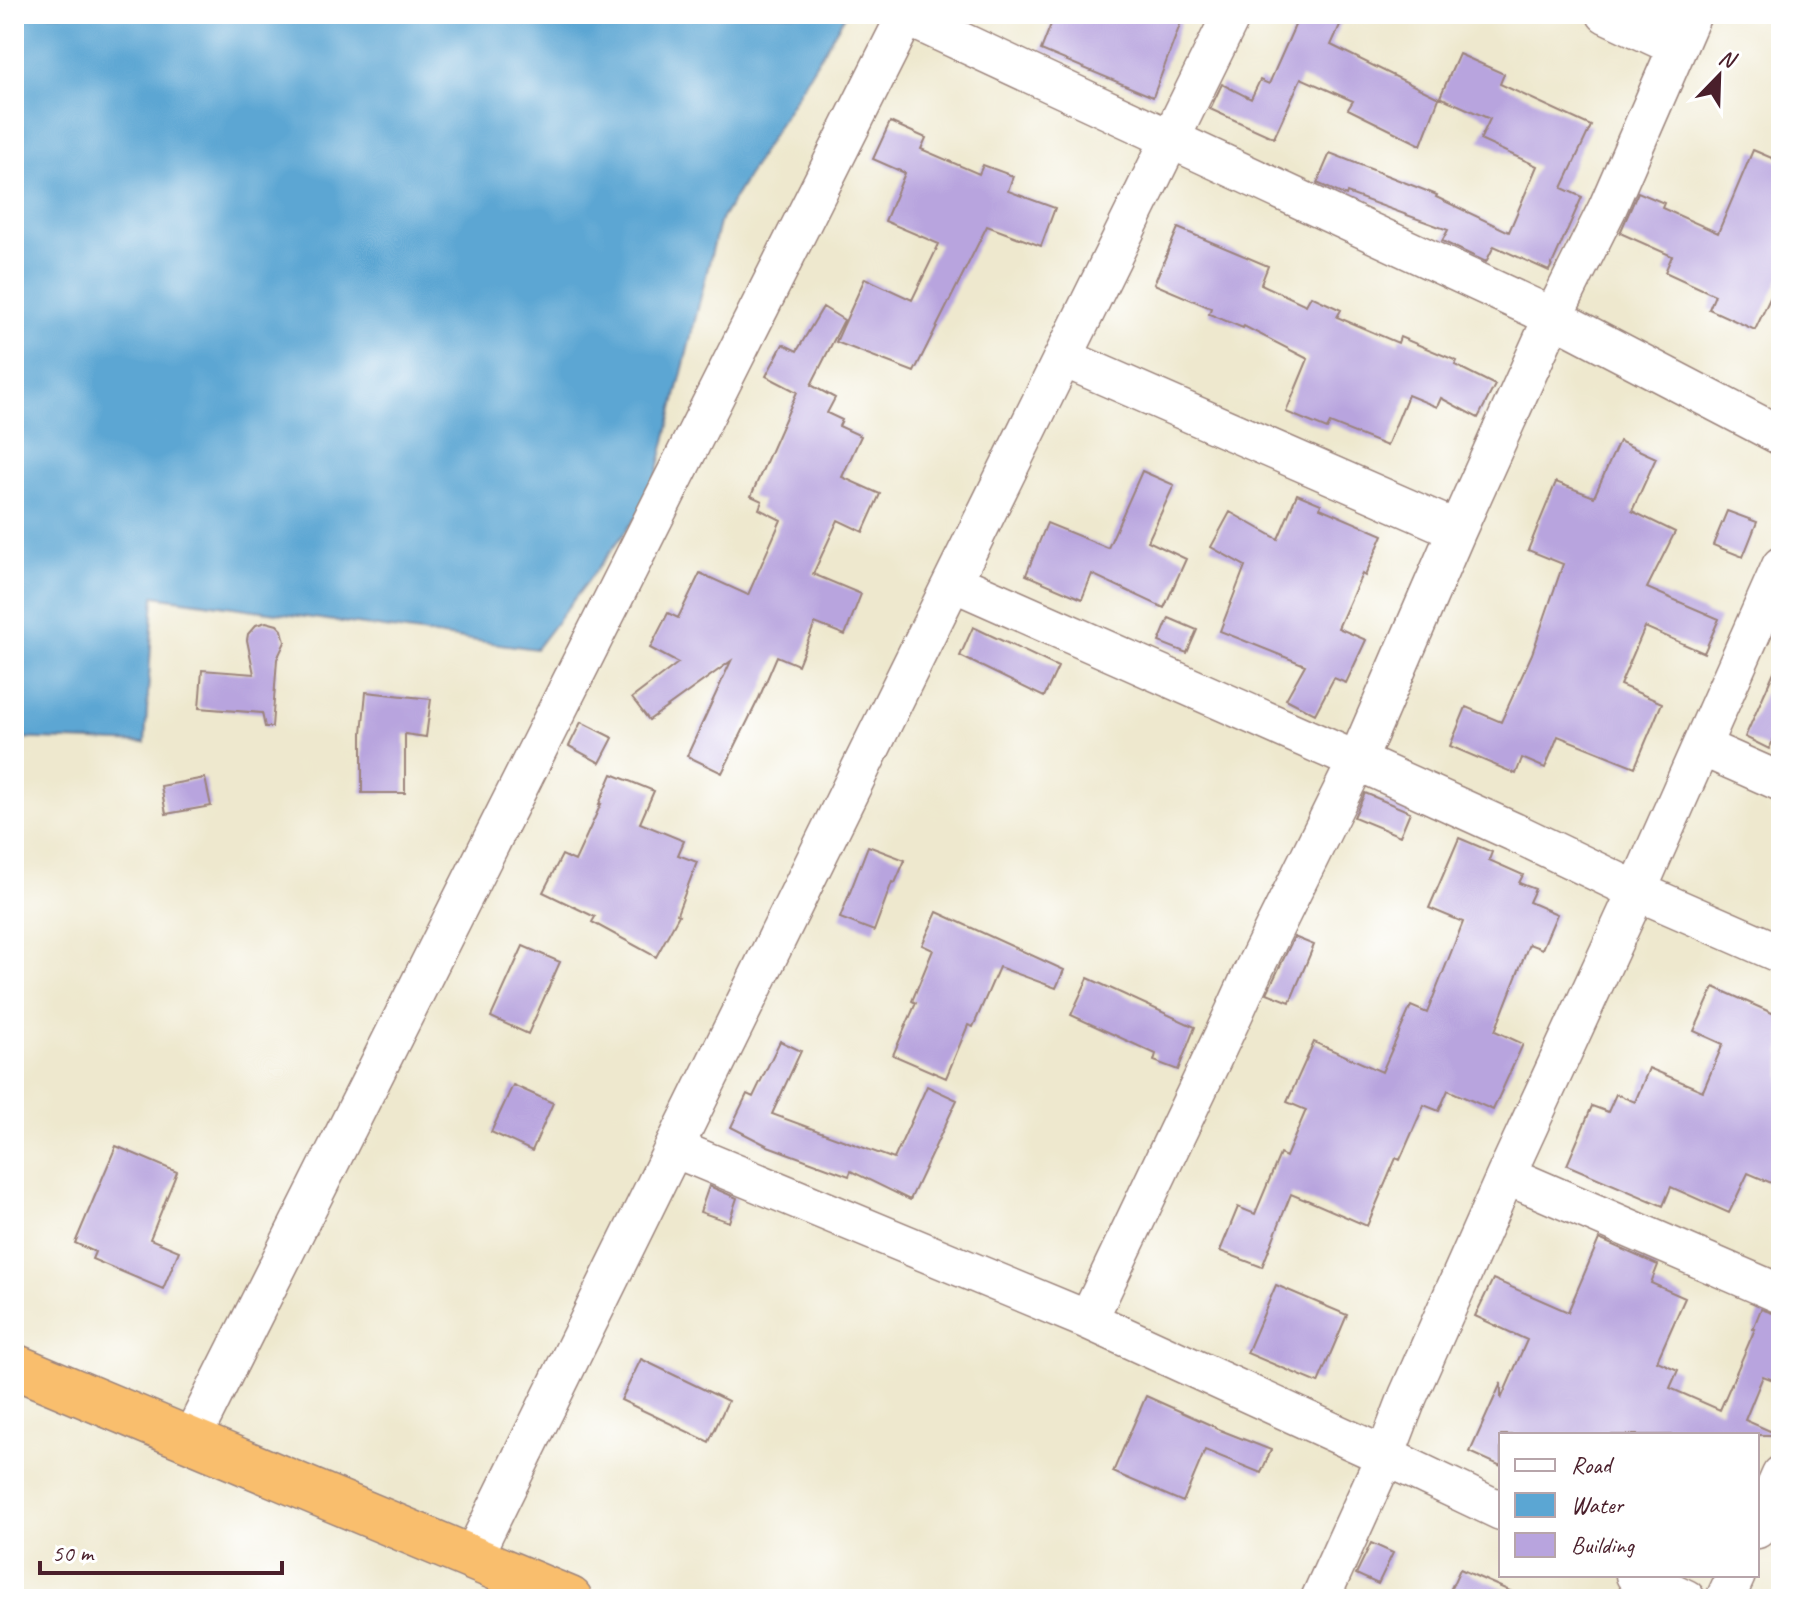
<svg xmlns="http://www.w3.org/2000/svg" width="1795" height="1613" font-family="Caveat,sans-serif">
<rect width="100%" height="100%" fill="#fff"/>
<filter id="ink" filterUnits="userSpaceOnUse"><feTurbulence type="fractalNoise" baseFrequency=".0125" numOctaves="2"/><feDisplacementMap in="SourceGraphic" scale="16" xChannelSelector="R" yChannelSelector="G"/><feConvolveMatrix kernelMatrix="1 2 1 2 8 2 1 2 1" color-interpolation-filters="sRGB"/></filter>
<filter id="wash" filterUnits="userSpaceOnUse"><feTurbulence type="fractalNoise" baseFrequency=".006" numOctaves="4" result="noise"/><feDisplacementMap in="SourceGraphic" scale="32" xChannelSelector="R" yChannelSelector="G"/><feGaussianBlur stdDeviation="1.8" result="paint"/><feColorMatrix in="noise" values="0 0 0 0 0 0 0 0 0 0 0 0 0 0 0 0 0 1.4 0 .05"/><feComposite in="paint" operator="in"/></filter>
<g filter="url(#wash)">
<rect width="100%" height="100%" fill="#eee8ce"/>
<path fill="#5ba6d3" stroke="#52627f" stroke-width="2" d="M 14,14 L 846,14 L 719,223 L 651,498 L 536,649 L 154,596 L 145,743 L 14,738 Z"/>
<g id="blocks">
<path fill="#b8a4de" d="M 1055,14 L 1184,14 L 1153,97 L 1041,50 Z
M 1300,14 L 1345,14 L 1331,45 L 1439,98 L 1421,145 L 1348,109 L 1353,101 L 1301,78 L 1274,138 L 1210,109 L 1222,84 L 1251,99 L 1260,80 L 1269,84 Z
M 1459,54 L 1504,74 L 1500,84 L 1591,126 L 1562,188 L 1582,197 L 1549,271 L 1494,246 L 1486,262 L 1442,241 L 1448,230 L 1347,193 L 1346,196 L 1317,183 L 1330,153 L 1437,195 L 1436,197 L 1509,232 L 1537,166 L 1480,140 L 1490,119 L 1440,97 Z
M 890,122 L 926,138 L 921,149 L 979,174 L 983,165 L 1013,176 L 1008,191 L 1055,208 L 1041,246 L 987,226 L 914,372 L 836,342 L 865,278 L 912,300 L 939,244 L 885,221 L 905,173 L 873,159 Z
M 1753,150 L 1781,162 L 1781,275 L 1755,330 L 1709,309 L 1715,295 L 1665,272 L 1672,256 L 1620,233 L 1638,192 L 1664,203 L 1662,208 L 1718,233 Z
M 1178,228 L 1268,266 L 1261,284 L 1306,305 L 1311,296 L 1341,310 L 1337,317 L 1398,343 L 1400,337 L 1457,361 L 1455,365 L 1495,385 L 1478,418 L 1441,398 L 1437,407 L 1408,395 L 1387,446 L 1330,423 L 1327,429 L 1286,412 L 1308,359 L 1244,326 L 1243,328 L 1209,314 L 1211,308 L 1154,284 Z
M 823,307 L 844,320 L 811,385 L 835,398 L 827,413 L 842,420 L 839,426 L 861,436 L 842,477 L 880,494 L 863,532 L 838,520 L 813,574 L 861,594 L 845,635 L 815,623 L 798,665 L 777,656 L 759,698 L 722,773 L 687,756 L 731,661 L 649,720 L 632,698 L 678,663 L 650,648 L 668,613 L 678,618 L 700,573 L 748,595 L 781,520 L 759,509 L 762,501 L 751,496 L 797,392 L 766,376 L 783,344 L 797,351 Z
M 1619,441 L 1656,458 L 1632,511 L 1675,532 L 1647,588 L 1719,619 L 1704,653 L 1645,627 L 1620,685 L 1662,703 L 1635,767 L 1558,736 L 1545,768 L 1522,758 L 1516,774 L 1450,746 L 1466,707 L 1501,722 L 1532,654 L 1563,564 L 1528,550 L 1556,482 L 1594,497 Z
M 1142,471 L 1174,485 L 1148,541 L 1186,559 L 1164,608 L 1092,574 L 1082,599 L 1026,575 L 1047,523 L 1108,548 Z
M 1297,494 L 1321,504 L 1320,508 L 1383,535 L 1365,576 L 1362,574 L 1338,628 L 1366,640 L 1346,683 L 1334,678 L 1315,714 L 1286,699 L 1305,665 L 1220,631 L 1245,566 L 1211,547 L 1230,512 L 1278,539 Z
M 1727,511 L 1757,522 L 1743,557 L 1713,545 Z
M 1169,618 L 1197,630 L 1187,653 L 1159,642 Z
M 266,622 L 277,625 L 282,630 L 285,642 L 277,659 L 272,727 L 265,727 L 262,713 L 199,708 L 202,670 L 254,674 L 247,640 L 248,634 L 256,625 Z
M 973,627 L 1058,667 L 1044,697 L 960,656 Z
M 1781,656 L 1781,724 L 1769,749 L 1745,737 Z
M 366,692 L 431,699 L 426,737 L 405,734 L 405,793 L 362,793 L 362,733 Z
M 581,722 L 613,738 L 600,763 L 569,746 Z
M 612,774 L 654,791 L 640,823 L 684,841 L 678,855 L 697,862 L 677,914 L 679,915 L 656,957 L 592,922 L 595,917 L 543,892 L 562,855 L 575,861 L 601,804 L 599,804 Z
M 205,778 L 211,806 L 166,814 L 161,786 Z
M 1365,793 L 1410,812 L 1400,836 L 1354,817 Z
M 1459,838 L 1492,852 L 1489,860 L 1523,875 L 1519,883 L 1535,889 L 1529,902 L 1557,914 L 1542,949 L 1529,944 L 1495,1031 L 1523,1044 L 1493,1110 L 1448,1090 L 1439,1111 L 1424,1105 L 1400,1160 L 1396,1158 L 1367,1226 L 1305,1199 L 1305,1200 L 1291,1194 L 1262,1267 L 1220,1251 L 1238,1207 L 1255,1214 L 1280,1154 L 1286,1157 L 1306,1110 L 1287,1102 L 1314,1042 L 1382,1072 L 1411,1006 L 1427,1013 L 1463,922 L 1429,908 Z
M 868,846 L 905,860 L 895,883 L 892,882 L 874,931 L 840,918 Z
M 937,912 L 1064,970 L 1056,988 L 999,967 L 973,1027 L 968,1025 L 946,1078 L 893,1055 L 916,1003 L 912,1001 L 933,950 L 922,945 Z
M 1294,937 L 1314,945 L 1290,1002 L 1267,993 Z
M 523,946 L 560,962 L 528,1034 L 491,1017 Z
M 1088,978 L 1195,1027 L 1178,1070 L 1154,1061 L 1156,1054 L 1071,1015 Z
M 1714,987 L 1781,1017 L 1781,1187 L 1748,1173 L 1729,1213 L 1671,1187 L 1663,1206 L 1567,1165 L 1592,1106 L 1608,1112 L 1616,1094 L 1635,1102 L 1649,1068 L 1703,1091 L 1723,1044 L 1694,1031 Z
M 780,1041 L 801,1051 L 772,1114 L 894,1159 L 927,1086 L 957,1100 L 910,1200 L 851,1171 L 849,1176 L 768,1146 L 731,1127 L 747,1094 L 753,1097 Z
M 513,1085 L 553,1103 L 532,1151 L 491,1132 Z
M 116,1146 L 177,1172 L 150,1239 L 179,1251 L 163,1289 L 92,1259 L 95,1252 L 75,1243 Z
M 709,1186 L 737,1198 L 729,1222 L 700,1212 Z
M 1599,1239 L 1658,1265 L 1651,1283 L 1685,1298 L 1657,1361 L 1678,1370 L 1670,1388 L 1720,1410 L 1755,1329 L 1753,1329 L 1761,1309 L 1781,1316 L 1781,1383 L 1763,1376 L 1745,1420 L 1779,1435 L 1501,1435 L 1501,1466 L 1470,1452 L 1501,1383 L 1501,1399 L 1527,1340 L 1475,1316 L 1493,1279 L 1568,1312 Z
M 1276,1285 L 1347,1315 L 1318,1383 L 1247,1353 Z
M 641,1359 L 728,1401 L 709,1442 L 621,1400 Z
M 1146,1396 L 1215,1427 L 1215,1428 L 1271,1450 L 1261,1473 L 1205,1450 L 1183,1502 L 1113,1472 Z
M 1371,1543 L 1393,1553 L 1378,1584 L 1356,1574 Z
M 1460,1569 L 1528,1599 L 1446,1599 Z"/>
</g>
</g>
<g filter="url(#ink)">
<use href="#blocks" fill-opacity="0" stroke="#9c847c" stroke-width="2"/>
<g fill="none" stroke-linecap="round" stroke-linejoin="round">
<g stroke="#9c847c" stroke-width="41">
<path id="minor" d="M 1606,14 L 1677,47
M 1064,358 L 1457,530
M 953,582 L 1357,761 L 1514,832 L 1637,891 L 1781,954
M 1702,747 L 1781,782
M 674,1148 L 1088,1320 L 1385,1456 L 1501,1511
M 1506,1175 L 1781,1294
M 1088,1320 L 1234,1013 L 1254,969 L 1357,761 L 1457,530 L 1553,317 L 1607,209 L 1692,14
M 191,1439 L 906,16 L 1553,317 L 1781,436
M 1757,1529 L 1781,1475
M 472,1558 L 1232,14
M 1635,1575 L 1686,1599
M 1320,1599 L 1385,1456 L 1408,1396 L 1506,1175 L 1637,891 L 1781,566
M 1725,1599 L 1736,1575"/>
</g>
<g stroke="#9c847c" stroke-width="47">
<path id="highway" d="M 14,1366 L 570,1599"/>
</g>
<use href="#minor" stroke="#fff" stroke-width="38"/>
<use href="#highway" stroke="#f9be6d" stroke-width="44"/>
</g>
</g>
<rect width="1795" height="1613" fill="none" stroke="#fff" stroke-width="48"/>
<rect x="1499" y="1433" width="260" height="144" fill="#ffffff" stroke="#b7a5aa" stroke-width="2"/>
<rect x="1515" y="1459" width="40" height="12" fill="#ffffff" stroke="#b7a5aa" stroke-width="2"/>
<text x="1571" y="1473" font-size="24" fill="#4a1f2b">Road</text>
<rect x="1515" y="1493" width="40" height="24" fill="#5ba6d3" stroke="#b7a5aa" stroke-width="2"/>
<text x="1571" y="1513" font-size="24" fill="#4a1f2b">Water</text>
<rect x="1515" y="1533" width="40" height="24" fill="#b8a4de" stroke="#b7a5aa" stroke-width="2"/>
<text x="1571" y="1553" font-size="24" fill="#4a1f2b">Building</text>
<g transform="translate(1719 76) rotate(23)" stroke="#ffffff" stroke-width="6" paint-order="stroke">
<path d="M0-6L14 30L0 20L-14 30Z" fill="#4a1f2b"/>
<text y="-12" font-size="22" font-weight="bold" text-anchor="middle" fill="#4a1f2b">N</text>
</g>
<path d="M40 1561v12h242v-12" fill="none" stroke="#4a1f2b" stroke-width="4"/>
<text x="52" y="1561" font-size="24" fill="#4a1f2b" stroke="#ffffff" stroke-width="6" paint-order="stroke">50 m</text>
</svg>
